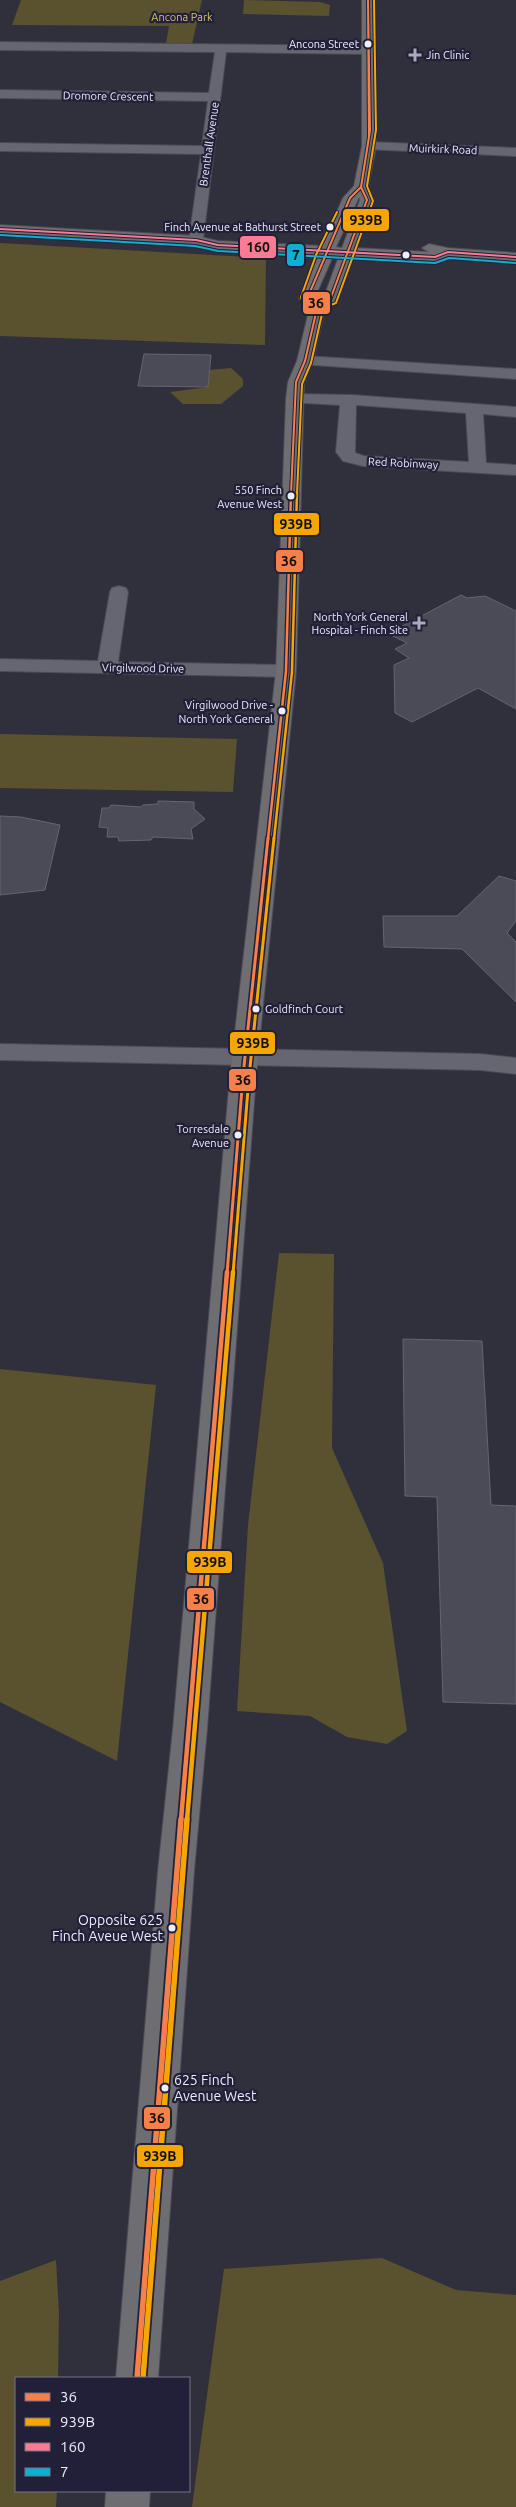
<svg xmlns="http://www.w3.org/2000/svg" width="516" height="2507" font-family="Ubuntu,sans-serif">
<rect width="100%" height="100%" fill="#30303d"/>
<path fill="#5a512f" d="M 21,0 L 202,0 L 192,44 L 166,44 L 169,26 L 12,25 Z
M 244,0 L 320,2 L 330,5 L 329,16 L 243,14 Z
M 0,243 L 266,258 L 265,345 L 0,336 Z
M 231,368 L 243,379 L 243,386 L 221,404 L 183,404 L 170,392 L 208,387 L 210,370 Z
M 0,734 L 237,739 L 233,792 L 0,788 Z
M 279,1253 L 334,1254 L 332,1448 L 383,1563 L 407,1731 L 387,1744 L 347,1737 L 310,1716 L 237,1711 L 248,1525 Z
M 0,1369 L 156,1385 L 117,1761 L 0,1702 Z
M 382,2258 L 456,2290 L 516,2295 L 516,2507 L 192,2507 L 224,2269 Z
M 56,2260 L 59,2313 L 58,2378 L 16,2378 L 16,2491 L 57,2491 L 56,2507 L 0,2507 L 0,2281 Z"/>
<path fill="#4a4b56" stroke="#656571" d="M 144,354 L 211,355 L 208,387 L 138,386 Z
M 461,595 L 467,598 L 485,596 L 516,611 L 516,709 L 478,688 L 412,722 L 395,713 L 394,665 L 409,658 L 395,649 L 407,643 L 393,636 L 400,633 L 395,630 Z
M 158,801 L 194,802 L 194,809 L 205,819 L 191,829 L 193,839 L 153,837 L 151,840 L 119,841 L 118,837 L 107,837 L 108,828 L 99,827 L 102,808 L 109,808 L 111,805 L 141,807 L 143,805 L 158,804 Z
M 0,816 L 21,817 L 60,825 L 45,890 L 0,895 Z
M 499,876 L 516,881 L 516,921 L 507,933 L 516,942 L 516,1002 L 462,949 L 384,947 L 383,916 L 457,916 Z
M 403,1339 L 482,1341 L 491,1505 L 516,1506 L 516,1704 L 443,1702 L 437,1497 L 405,1496 Z"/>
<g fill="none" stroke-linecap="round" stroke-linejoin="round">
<g stroke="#4c4b57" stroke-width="2">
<path id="minor" d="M 0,42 L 369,46 L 375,50 L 369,54 L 226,52 L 203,240 L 196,244 L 189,240 L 201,154 L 0,151 L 0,143 L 202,146 L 208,101 L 0,98 L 0,90 L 209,93 L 215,52 L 0,50 Z
M 369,142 L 516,148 L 516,156 L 364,149 L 362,146 L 364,143 Z
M 305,356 L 516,369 L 516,379 L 299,364 L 297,361 L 299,358 Z
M 294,394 L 352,395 L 516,407 L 516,417 L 483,414 L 486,463 L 516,465 L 516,475 L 363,466 L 343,461 L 336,452 L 340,405 L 288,402 L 286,399 L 288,396 ZM 356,405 L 466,413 L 469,462 L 364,456 L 355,453 Z
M 119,586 L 126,588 L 128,592 L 118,662 L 286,665 L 293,667 L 296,671 L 293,675 L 286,677 L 0,671 L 0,659 L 98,661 L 110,592 L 112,588 Z
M 0,1044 L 480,1054 L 516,1058 L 516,1074 L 480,1070 L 0,1060 Z"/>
</g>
<g stroke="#4c4b57" stroke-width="2">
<path id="major" d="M 362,0 L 374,0 L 376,146 L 368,187 L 374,200 L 356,248 L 429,252 L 422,248 L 429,244 L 448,248 L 516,253 L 516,261 L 450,256 L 435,261 L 353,257 L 338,300 L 335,303 L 325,307 L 313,361 L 304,382 L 296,671 L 256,1076 L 207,1729 L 194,1871 L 158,2378 L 116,2378 L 158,1871 L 173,1729 L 230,1076 L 276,671 L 286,399 L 288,382 L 297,361 L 310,306 L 299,299 L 319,255 L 218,249 L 196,244 L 0,233 L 0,225 L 196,236 L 218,241 L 322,246 L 343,198 L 354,186 L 362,146 ZM 359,197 L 360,200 L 342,248 L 336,247 ZM 333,256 L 339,256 L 324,297 L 319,299 L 315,297 Z
M 106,2491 L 150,2491 L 149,2507 L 105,2507 Z"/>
</g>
<use href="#minor" fill="#666671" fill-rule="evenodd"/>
<use href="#major" fill="#6e6d71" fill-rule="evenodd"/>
<g stroke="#212038" stroke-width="4">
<path id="bus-1-far4" d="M 368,0 L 370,130 L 369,137 Z
M 361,187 L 367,200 L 330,300 L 318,304 L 307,299 L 350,198 Z
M 361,187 L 369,137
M 361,187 L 369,137
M 291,494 L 296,382 L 305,361 L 318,304"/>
</g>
<g stroke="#212038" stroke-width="5">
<path id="bus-1-far3" d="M 268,839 L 286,671 L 291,492"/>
</g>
<g stroke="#212038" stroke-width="6">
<path id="bus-1-far2" d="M 227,1274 L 243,1076 L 268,838"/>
</g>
<g stroke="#212038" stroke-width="8">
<path id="bus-1-far1" d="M 181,1820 L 227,1272"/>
</g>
<g stroke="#212038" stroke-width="9">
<path id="bus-1" d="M 137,2378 L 181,1819"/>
</g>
<g stroke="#212038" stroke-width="4">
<path id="bus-2-far4" d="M 337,212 L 316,255 L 301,297 L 303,304 L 317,310 L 336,303 L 373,201 L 367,186 L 376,130 L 374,0
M 297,494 L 302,384 L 311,363 L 324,305"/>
</g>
<g stroke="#212038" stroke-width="5">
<path id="bus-2-far3" d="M 274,839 L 292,672 L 297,492"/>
</g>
<g stroke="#212038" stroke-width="6">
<path id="bus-2-far2" d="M 233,1274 L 249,1077 L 274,838"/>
</g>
<g stroke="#212038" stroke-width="8">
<path id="bus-2-far1" d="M 187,1820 L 233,1272"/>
</g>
<g stroke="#212038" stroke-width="9">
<path id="bus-2" d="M 143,2378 L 187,1819"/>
</g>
<g stroke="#212038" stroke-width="4">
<path id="bus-3" d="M 0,229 L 196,240 L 218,245 L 435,257 L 448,252 L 516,257"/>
</g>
<g stroke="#212038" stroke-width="4">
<path id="bus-4" d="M 0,235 L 195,246 L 218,251 L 435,263 L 449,258 L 516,263"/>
</g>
<use href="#bus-1-far4" stroke="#f78048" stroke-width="2"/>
<use href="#bus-1-far3" stroke="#f78048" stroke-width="2.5"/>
<use href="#bus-1-far2" stroke="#f78048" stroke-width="3"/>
<use href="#bus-1-far1" stroke="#f78048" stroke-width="4.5"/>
<use href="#bus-1" stroke="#f78048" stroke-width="5.5"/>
<use href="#bus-2-far4" stroke="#f7a600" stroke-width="2"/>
<use href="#bus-2-far3" stroke="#f7a600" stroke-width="2.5"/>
<use href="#bus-2-far2" stroke="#f7a600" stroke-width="3"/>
<use href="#bus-2-far1" stroke="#f7a600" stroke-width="4.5"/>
<use href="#bus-2" stroke="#f7a600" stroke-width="5.5"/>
<use href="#bus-3" stroke="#fe7a93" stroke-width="2"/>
<use href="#bus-4" stroke="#0dafd3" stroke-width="2"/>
</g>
<g fill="#ecedfd" stroke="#212038" stroke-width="2">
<circle cx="368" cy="44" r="4.5"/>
<circle cx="330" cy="227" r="4.5"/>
<circle cx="406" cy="255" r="4.5"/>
<circle cx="291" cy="496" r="4.5"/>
<circle cx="282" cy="711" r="4.5"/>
<circle cx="256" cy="1009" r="4.5"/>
<circle cx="238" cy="1135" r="4.5"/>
<circle cx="172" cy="1928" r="4.5"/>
<circle cx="165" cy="2088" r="4.5"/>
</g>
<g fill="#aaabba" stroke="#212038" stroke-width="2">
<path d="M412.5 47.5h5v5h5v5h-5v5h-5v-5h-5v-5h5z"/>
<path d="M416.5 615.5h5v5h5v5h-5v5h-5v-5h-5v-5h5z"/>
</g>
<g text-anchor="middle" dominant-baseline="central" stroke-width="4.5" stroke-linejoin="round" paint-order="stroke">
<g font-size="11" fill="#d9c36c" stroke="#212038">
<text x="182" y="17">Ancona Park</text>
</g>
<g font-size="11" fill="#ecedfd" stroke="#212038" text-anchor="end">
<text x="359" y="44">Ancona Street</text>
<text x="321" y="227">Finch Avenue at Bathurst Street</text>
<text x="282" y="490">550 Finch<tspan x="282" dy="14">Avenue West</tspan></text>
<text x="273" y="705">Virgilwood Drive -<tspan x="273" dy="14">North York General</tspan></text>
<text x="265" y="1009" text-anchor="start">Goldfinch Court</text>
<text x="229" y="1129">Torresdale<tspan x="229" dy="14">Avenue</tspan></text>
</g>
<g font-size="11" fill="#ecedfd" stroke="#212038" text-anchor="start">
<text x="426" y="55">Jin Clinic</text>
<text x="408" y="617" text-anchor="end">North York General<tspan x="408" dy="13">Hospital - Finch Site</tspan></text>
</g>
<g font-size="11" fill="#ecedfd" stroke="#212038">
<text transform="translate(108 96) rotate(1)">Dromore Crescent</text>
<text transform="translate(209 144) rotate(-82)">Brenthall Avenue</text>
<text transform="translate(443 149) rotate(2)">Muirkirk Road</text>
<text transform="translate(403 463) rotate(3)">Red Robinway</text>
<text transform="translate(143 668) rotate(1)">Virgilwood Drive</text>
</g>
<g font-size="14" fill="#ecedfd" stroke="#212038" text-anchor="end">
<text x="163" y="1920">Opposite 625<tspan x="163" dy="16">Finch Aveue West</tspan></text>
<text x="174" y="2080" text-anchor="start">625 Finch<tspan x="174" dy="16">Avenue West</tspan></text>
</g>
</g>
<g stroke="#212038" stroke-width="2">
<rect x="342" y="208" width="48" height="24" rx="5" fill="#f7a600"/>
<rect x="239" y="235" width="38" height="24" rx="5" fill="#fe7a93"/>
<rect x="286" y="243" width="19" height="24" rx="5" fill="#0dafd3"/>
<rect x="302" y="291" width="29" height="24" rx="5" fill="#f78048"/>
<rect x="273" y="512" width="47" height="24" rx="5" fill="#f7a600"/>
<rect x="275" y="549" width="29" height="24" rx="5" fill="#f78048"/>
<rect x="229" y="1031" width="47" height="24" rx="5" fill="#f7a600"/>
<rect x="228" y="1068" width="29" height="24" rx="5" fill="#f78048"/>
<rect x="186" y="1550" width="47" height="24" rx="5" fill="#f7a600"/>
<rect x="186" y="1587" width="29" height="24" rx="5" fill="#f78048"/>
<rect x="143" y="2106" width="28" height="24" rx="5" fill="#f78048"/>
<rect x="136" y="2144" width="48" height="24" rx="5" fill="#f7a600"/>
</g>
<g font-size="14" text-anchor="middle" font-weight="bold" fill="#111">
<text x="366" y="225">939B</text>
<text x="258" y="252">160</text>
<text x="296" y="260">7</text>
<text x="316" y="308">36</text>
<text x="296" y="529">939B</text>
<text x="289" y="566">36</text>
<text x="253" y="1048">939B</text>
<text x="243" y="1085">36</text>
<text x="210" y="1567">939B</text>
<text x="201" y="1604">36</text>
<text x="157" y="2123">36</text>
<text x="160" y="2161">939B</text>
</g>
<rect x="15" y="2377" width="175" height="115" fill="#212038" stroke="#727287"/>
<rect x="25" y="2393" width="25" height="8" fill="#f78048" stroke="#727287"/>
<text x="60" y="2402" font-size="15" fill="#ecedfd">36</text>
<rect x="25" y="2418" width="25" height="8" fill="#f7a600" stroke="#727287"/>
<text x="60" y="2427" font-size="15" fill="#ecedfd">939B</text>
<rect x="25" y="2443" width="25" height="8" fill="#fe7a93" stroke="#727287"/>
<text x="60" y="2452" font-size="15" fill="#ecedfd">160</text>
<rect x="25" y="2468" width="25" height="8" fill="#0dafd3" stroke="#727287"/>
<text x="60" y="2477" font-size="15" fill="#ecedfd">7</text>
</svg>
